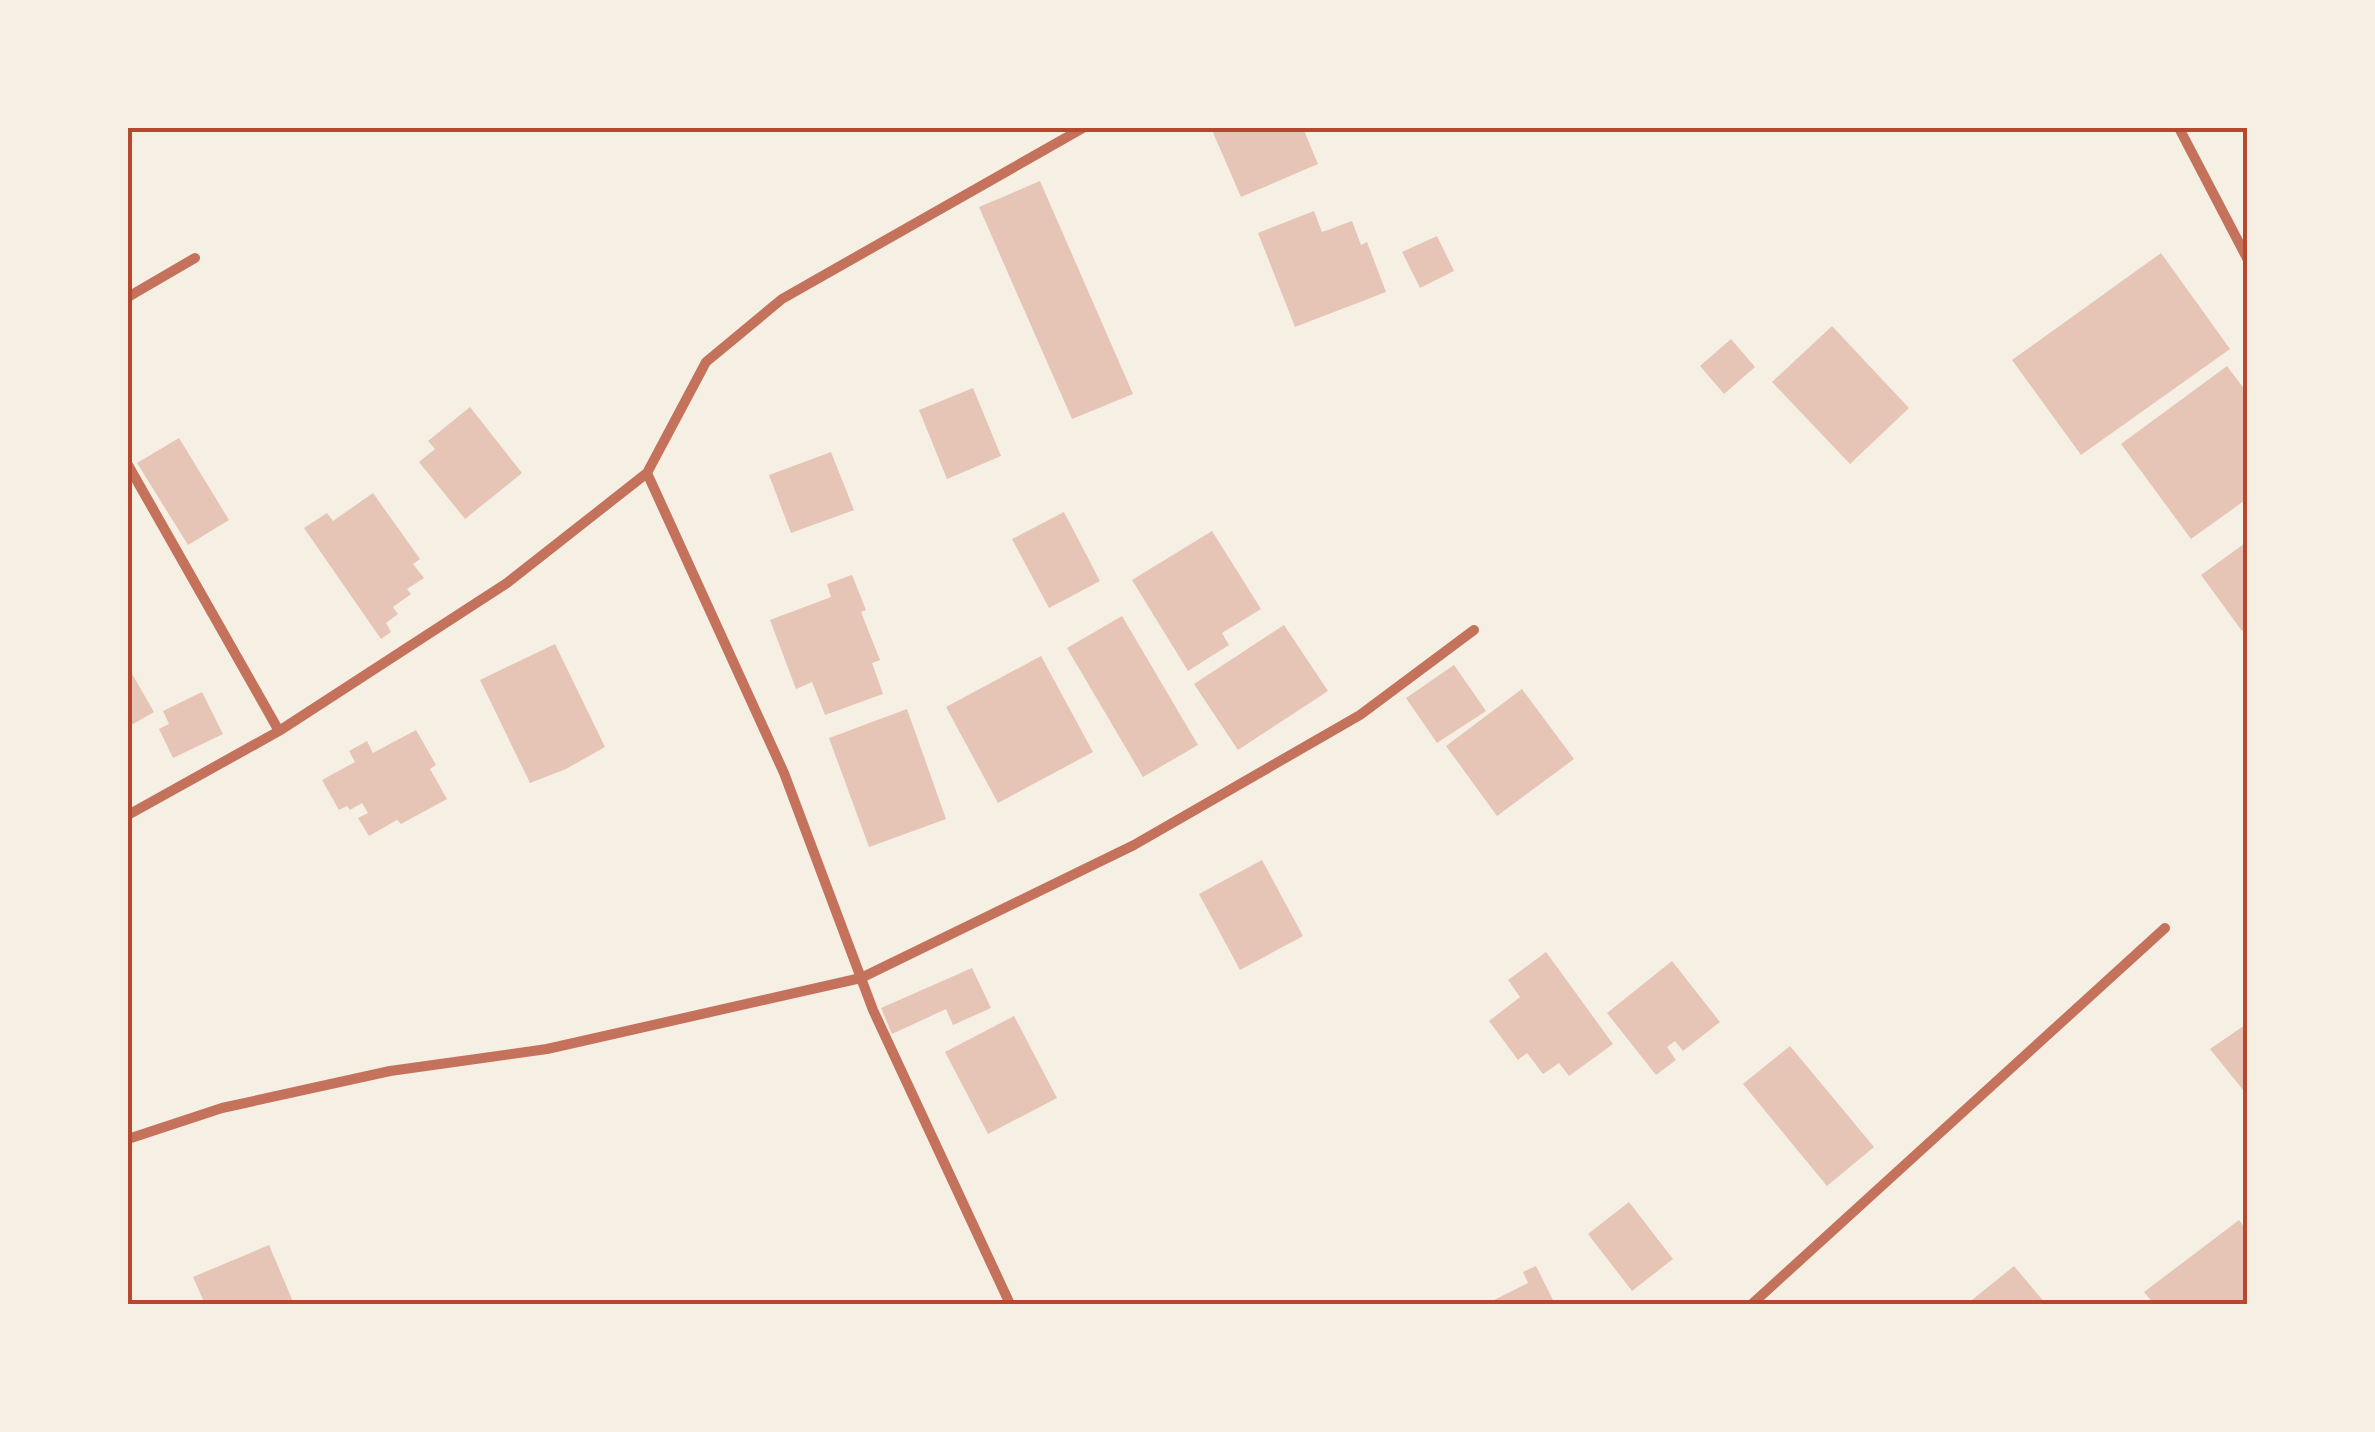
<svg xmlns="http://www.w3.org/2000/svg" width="2375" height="1432" font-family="Jost,sans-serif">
<rect width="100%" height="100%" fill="#f6efe4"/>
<path fill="#e6c5b7" d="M 1211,128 L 1303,128 L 1318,164 L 1241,197 Z
M 1040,181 L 1133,394 L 1072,419 L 979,207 Z
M 1314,211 L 1322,232 L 1352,221 L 1361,245 L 1367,242 L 1386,292 L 1295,327 L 1258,233 Z
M 1437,236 L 1454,271 L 1420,288 L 1402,252 Z
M 2161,253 L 2230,349 L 2081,455 L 2012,360 Z
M 1832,326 L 1909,408 L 1850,464 L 1772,382 Z
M 1731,339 L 1755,367 L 1724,394 L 1700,366 Z
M 2227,366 L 2248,394 L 2248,498 L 2191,539 L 2121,444 Z
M 973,388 L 1001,456 L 947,479 L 919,410 Z
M 470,407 L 522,473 L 465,519 L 419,462 L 435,449 L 428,441 Z
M 179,438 L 229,520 L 188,545 L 137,463 Z
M 831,452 L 854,510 L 791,533 L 769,475 Z
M 373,493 L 420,559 L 413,564 L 424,578 L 407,589 L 411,594 L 393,607 L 398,614 L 386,623 L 391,632 L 381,639 L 304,528 L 327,513 L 333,521 Z
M 1064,512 L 1100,581 L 1049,608 L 1012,539 Z
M 1212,531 L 1261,609 L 1222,633 L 1229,645 L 1188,671 L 1132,580 Z
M 2248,541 L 2248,627 L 2242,631 L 2201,575 Z
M 852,575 L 866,610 L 861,612 L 880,660 L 872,663 L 883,694 L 825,715 L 812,682 L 796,689 L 770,620 L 831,597 L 827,584 Z
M 1122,616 L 1198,745 L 1143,777 L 1067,648 Z
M 1284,625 L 1328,691 L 1238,750 L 1194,684 Z
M 555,644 L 605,747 L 566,769 L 530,783 L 480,680 Z
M 1041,656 L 1093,752 L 998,803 L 946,707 Z
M 1454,665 L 1486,711 L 1437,743 L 1406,698 Z
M 128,667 L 154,712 L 128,727 Z
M 1522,689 L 1574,759 L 1497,816 L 1446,746 Z
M 202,692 L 223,734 L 173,758 L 159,729 L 169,724 L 163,711 Z
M 907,709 L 946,819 L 869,847 L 829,738 Z
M 416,730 L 436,765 L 430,769 L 447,799 L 401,824 L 397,820 L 369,836 L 358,818 L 368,813 L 362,803 L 350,810 L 347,806 L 339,810 L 322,780 L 355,762 L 349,751 L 367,741 L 373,753 Z
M 1262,860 L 1303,936 L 1240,970 L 1199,894 Z
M 1546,952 L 1613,1044 L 1569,1076 L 1559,1063 L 1543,1074 L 1527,1053 L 1518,1060 L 1489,1021 L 1520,997 L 1508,980 Z
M 1672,961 L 1720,1022 L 1683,1051 L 1675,1041 L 1667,1047 L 1676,1060 L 1656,1075 L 1607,1013 Z
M 972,968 L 991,1008 L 953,1025 L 946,1009 L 892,1034 L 881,1008 Z
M 1014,1016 L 1057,1098 L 988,1134 L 945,1052 Z
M 2248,1023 L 2248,1096 L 2210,1049 Z
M 1790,1046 L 1874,1147 L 1827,1186 L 1743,1084 Z
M 1629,1202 L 1673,1259 L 1632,1291 L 1588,1234 Z
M 2239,1220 L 2248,1232 L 2248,1299 L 2240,1304 L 2154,1304 L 2144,1292 Z
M 269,1245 L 294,1304 L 205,1304 L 193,1277 Z
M 1536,1266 L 1555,1304 L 1486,1304 L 1528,1283 L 1523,1272 Z
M 2014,1266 L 2046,1304 L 1967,1304 Z"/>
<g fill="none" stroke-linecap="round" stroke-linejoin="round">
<path stroke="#c5725c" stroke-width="10" d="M 2179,128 L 2248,260
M 128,297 L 195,258
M 128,465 L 279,731
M 647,473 L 784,773 L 873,1010 L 1010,1304
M 128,815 L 279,731 L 507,583 L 647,473 L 706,362 L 782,299 L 1083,128
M 128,1139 L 222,1108 L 390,1071 L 547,1049 L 861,978 L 1134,845 L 1360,715 L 1474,630
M 1752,1304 L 2165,928"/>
</g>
<rect width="2375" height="1432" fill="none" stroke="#f6efe4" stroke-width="260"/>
<rect x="130" y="130" width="2115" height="1172" fill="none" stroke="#b5482f" stroke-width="4"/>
</svg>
